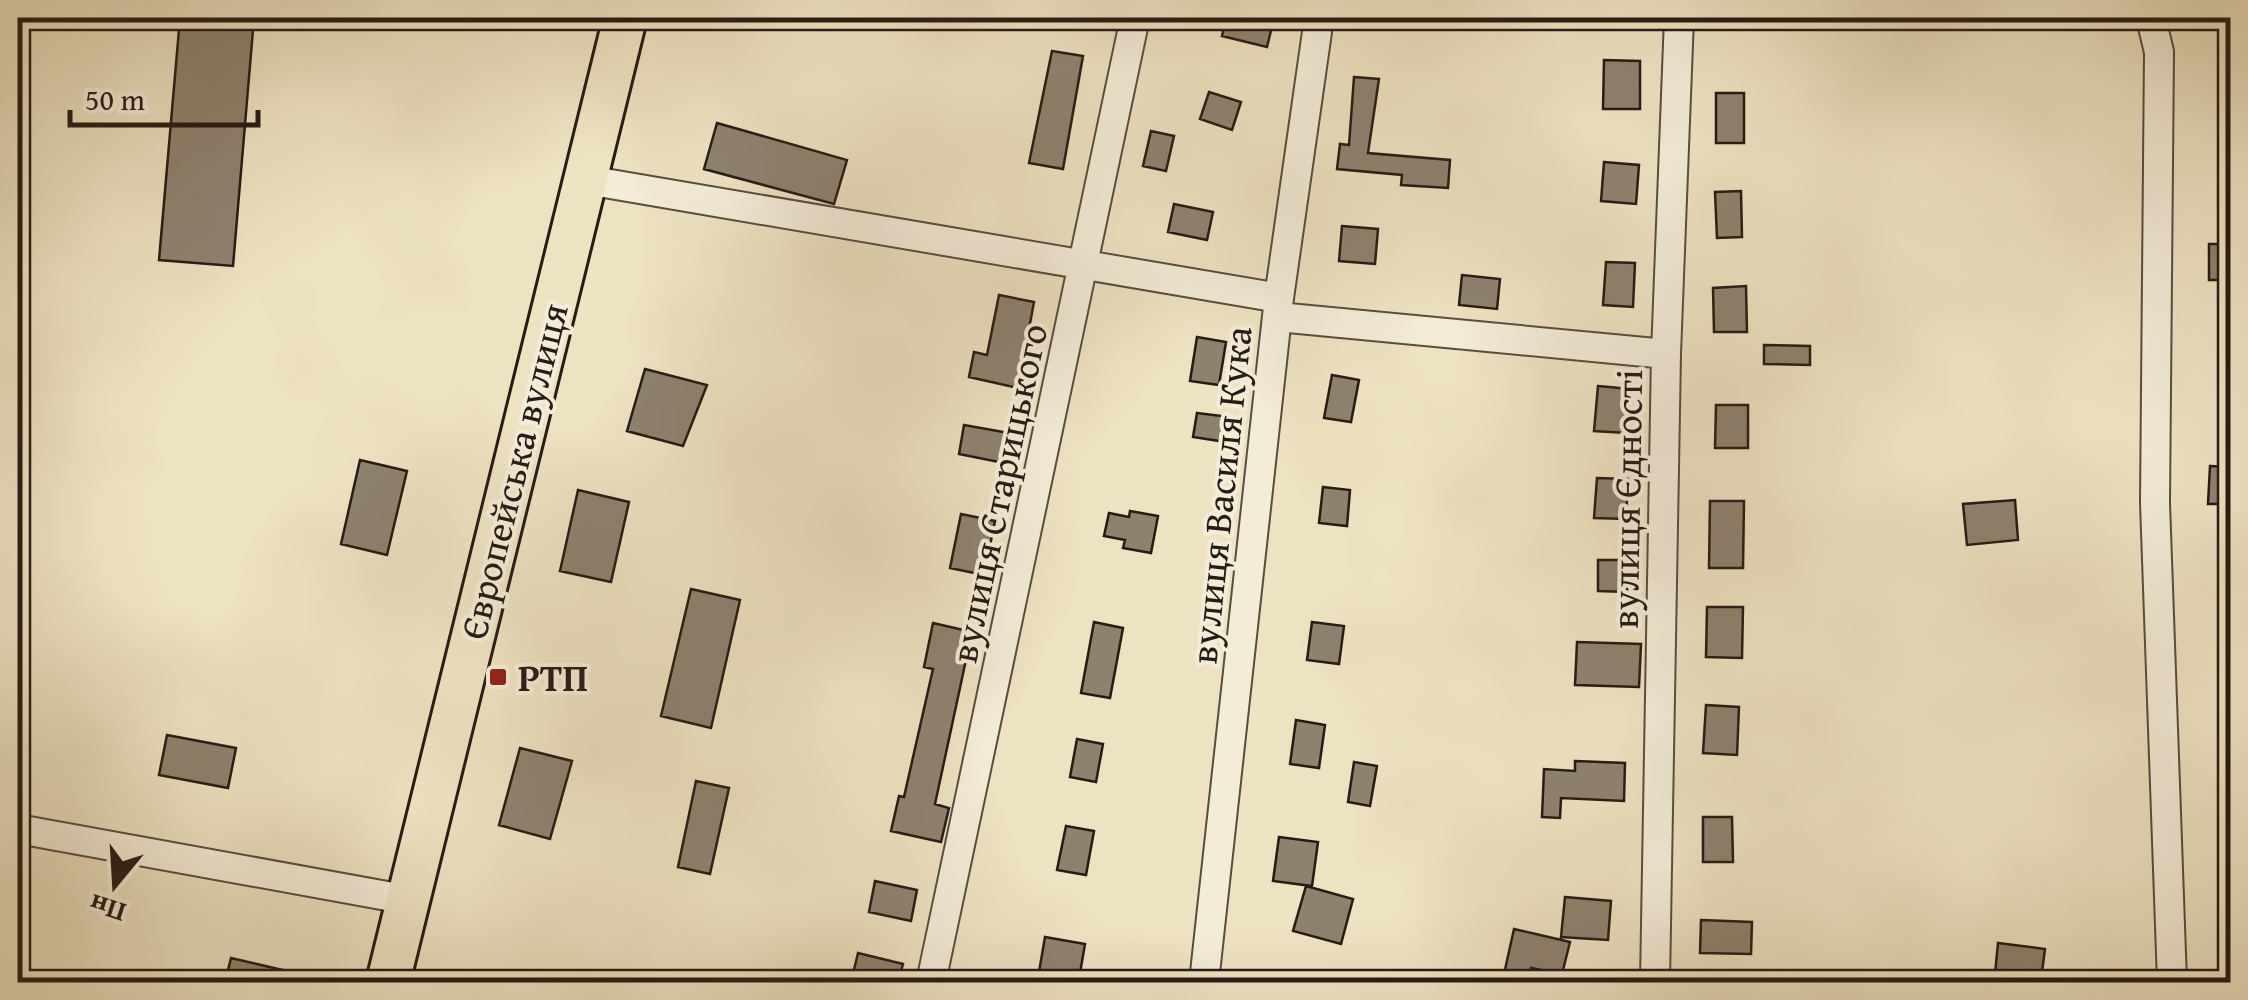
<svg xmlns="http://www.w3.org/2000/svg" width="2248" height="1000" font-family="'Gentium Book Plus',serif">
<rect width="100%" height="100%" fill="#ede2c2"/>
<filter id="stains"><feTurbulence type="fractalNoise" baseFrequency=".002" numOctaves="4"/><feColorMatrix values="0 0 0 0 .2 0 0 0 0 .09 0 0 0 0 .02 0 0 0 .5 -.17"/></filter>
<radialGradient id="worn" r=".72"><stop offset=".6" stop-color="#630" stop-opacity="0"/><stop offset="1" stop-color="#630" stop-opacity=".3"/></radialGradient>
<path fill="#8e826f" stroke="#271b15" stroke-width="2.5" d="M 180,18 L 254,18 L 233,266 L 159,260 Z
M 1226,18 L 1274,18 L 1267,47 L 1222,36 Z
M 1052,51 L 1083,56 L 1063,169 L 1029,163 Z
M 1604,60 L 1640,61 L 1640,109 L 1603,109 Z
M 1354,77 L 1379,79 L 1368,153 L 1450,160 L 1448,188 L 1401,185 L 1402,175 L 1337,169 L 1340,144 L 1349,145 Z
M 1209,92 L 1241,102 L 1232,130 L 1200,119 Z
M 1716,93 L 1744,93 L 1744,143 L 1716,143 Z
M 717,123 L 847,160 L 834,204 L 704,169 Z
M 1151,131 L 1174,136 L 1166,171 L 1143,166 Z
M 1604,162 L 1639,165 L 1636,204 L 1601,201 Z
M 1741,191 L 1742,237 L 1717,238 L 1715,192 Z
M 1174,204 L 1213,212 L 1207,240 L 1168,232 Z
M 1342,226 L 1378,229 L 1375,264 L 1339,261 Z
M 2209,244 L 2230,244 L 2230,280 L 2209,280 Z
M 1606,262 L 1635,263 L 1633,307 L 1603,305 Z
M 1462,275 L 1500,279 L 1497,309 L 1459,305 Z
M 1746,286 L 1747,332 L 1714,332 L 1713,288 Z
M 999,295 L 1034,302 L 1018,388 L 969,377 L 974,352 L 987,355 Z
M 1197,337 L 1226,342 L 1219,385 L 1190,381 Z
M 1764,345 L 1810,346 L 1810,365 L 1764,364 Z
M 645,369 L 707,385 L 683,446 L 627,431 Z
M 1332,375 L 1359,380 L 1351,422 L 1324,418 Z
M 1598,386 L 1630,389 L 1626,433 L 1594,431 Z
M 1716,405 L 1748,405 L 1748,448 L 1715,448 Z
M 1197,413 L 1230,417 L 1226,442 L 1193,437 Z
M 964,425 L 1009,433 L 1004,463 L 959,454 Z
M 360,460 L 407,471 L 387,555 L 341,544 Z
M 2210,466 L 2230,467 L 2230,504 L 2208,504 Z
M 1597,478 L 1628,479 L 1626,519 L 1594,518 Z
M 1323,487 L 1350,490 L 1347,526 L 1319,523 Z
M 578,490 L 629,502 L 611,582 L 560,571 Z
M 2015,500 L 2018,540 L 1967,545 L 1963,504 Z
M 1710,501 L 1744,501 L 1743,568 L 1709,568 Z
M 1130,511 L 1158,516 L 1151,553 L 1123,548 L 1125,540 L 1104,536 L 1109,513 L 1129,517 Z
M 961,514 L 995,521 L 984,575 L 950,568 Z
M 1598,560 L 1627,560 L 1627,592 L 1598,591 Z
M 691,589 L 740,600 L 711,728 L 661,716 Z
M 1707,607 L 1743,607 L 1742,658 L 1706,657 Z
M 1094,622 L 1123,628 L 1110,698 L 1081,693 Z
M 1312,622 L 1344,626 L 1339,664 L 1307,660 Z
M 933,623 L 972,632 L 935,804 L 949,808 L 941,842 L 891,831 L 899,796 L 904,797 L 933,669 L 924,667 Z
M 1577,642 L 1641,644 L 1639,687 L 1575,685 Z
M 1706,705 L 1739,707 L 1737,755 L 1703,753 Z
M 1296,720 L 1325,725 L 1319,768 L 1290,764 Z
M 167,735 L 236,748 L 228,788 L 159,775 Z
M 1077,739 L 1103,744 L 1096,782 L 1070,777 Z
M 520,748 L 572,761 L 550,839 L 499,825 Z
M 1575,761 L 1625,763 L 1624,801 L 1561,798 L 1560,818 L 1542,817 L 1544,769 L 1575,771 Z
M 1354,762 L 1377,766 L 1370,806 L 1348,802 Z
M 696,781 L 729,788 L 710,874 L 678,867 Z
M 1703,817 L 1732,817 L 1733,862 L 1703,862 Z
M 1066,826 L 1094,831 L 1086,875 L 1057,870 Z
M 1279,837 L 1318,842 L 1312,886 L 1273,881 Z
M 875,881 L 917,890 L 911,921 L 869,912 Z
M 1306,886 L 1353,899 L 1341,944 L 1293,931 Z
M 1565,897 L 1611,901 L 1608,940 L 1561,937 Z
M 1701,920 L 1752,922 L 1751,954 L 1700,953 Z
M 1514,929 L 1570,942 L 1562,974 L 1531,968 L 1528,979 L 1504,974 Z
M 1045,937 L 1085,944 L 1079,979 L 1039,972 Z
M 1998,943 L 2045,949 L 2041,980 L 1995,974 Z
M 858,953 L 903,964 L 898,982 L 851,982 Z
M 231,958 L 304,975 L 303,982 L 225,982 Z"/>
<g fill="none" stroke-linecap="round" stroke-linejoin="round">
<g stroke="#584d40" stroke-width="32">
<path id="minor" d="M 2151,18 L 2159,52 L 2155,503 L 2172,982
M 587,180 L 1279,298
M 1278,317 L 1666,354
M 18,829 L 409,900
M 931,982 L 1135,18
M 1204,982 L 1279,298 L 1319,18
M 1655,982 L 1666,354 L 1679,18"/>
</g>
<g stroke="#271b15" stroke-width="48">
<path id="primary" d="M 388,982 L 625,18"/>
</g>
<use href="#minor" stroke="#f3ecd7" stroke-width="28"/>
<use href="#primary" stroke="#ede2c2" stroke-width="42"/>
</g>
<rect fill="#8f2418" stroke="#f3ecd7" stroke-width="4" x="488" y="667" width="20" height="20" rx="5"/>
<g text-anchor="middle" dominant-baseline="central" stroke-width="8" stroke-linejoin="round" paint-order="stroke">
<g font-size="38" fill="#271b15" stroke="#f3ecd7">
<text transform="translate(513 471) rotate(-76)">Європейська вулиця</text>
<text transform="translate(998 493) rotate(-78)">вулиця Старицького</text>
<text transform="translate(1220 495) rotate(-84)">вулиця Василя Кука</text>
<text transform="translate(1626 499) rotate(-89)">вулиця Єдності</text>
</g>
<g font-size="38" font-weight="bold" fill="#271b15" stroke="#f3ecd7" text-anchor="start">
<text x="518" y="677">РТП</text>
</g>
</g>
<rect width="2248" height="1000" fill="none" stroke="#ede2c2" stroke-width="60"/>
<rect x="20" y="20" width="2208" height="960" fill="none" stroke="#271b15" stroke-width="5"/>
<rect x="30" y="30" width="2188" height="940" fill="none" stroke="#271b15" stroke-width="2.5"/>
<g transform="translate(115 885) rotate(198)" stroke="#f3ecd7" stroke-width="8" paint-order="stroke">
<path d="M0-8L18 38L0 25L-18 38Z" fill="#271b15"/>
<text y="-15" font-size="28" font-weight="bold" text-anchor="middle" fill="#271b15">Пн</text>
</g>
<path d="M70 110v15h188v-15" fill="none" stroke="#271b15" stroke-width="5"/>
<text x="85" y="110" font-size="30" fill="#271b15" stroke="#f3ecd7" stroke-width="8" paint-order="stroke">50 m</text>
<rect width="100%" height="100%" filter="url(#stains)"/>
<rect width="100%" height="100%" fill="url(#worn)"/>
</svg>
